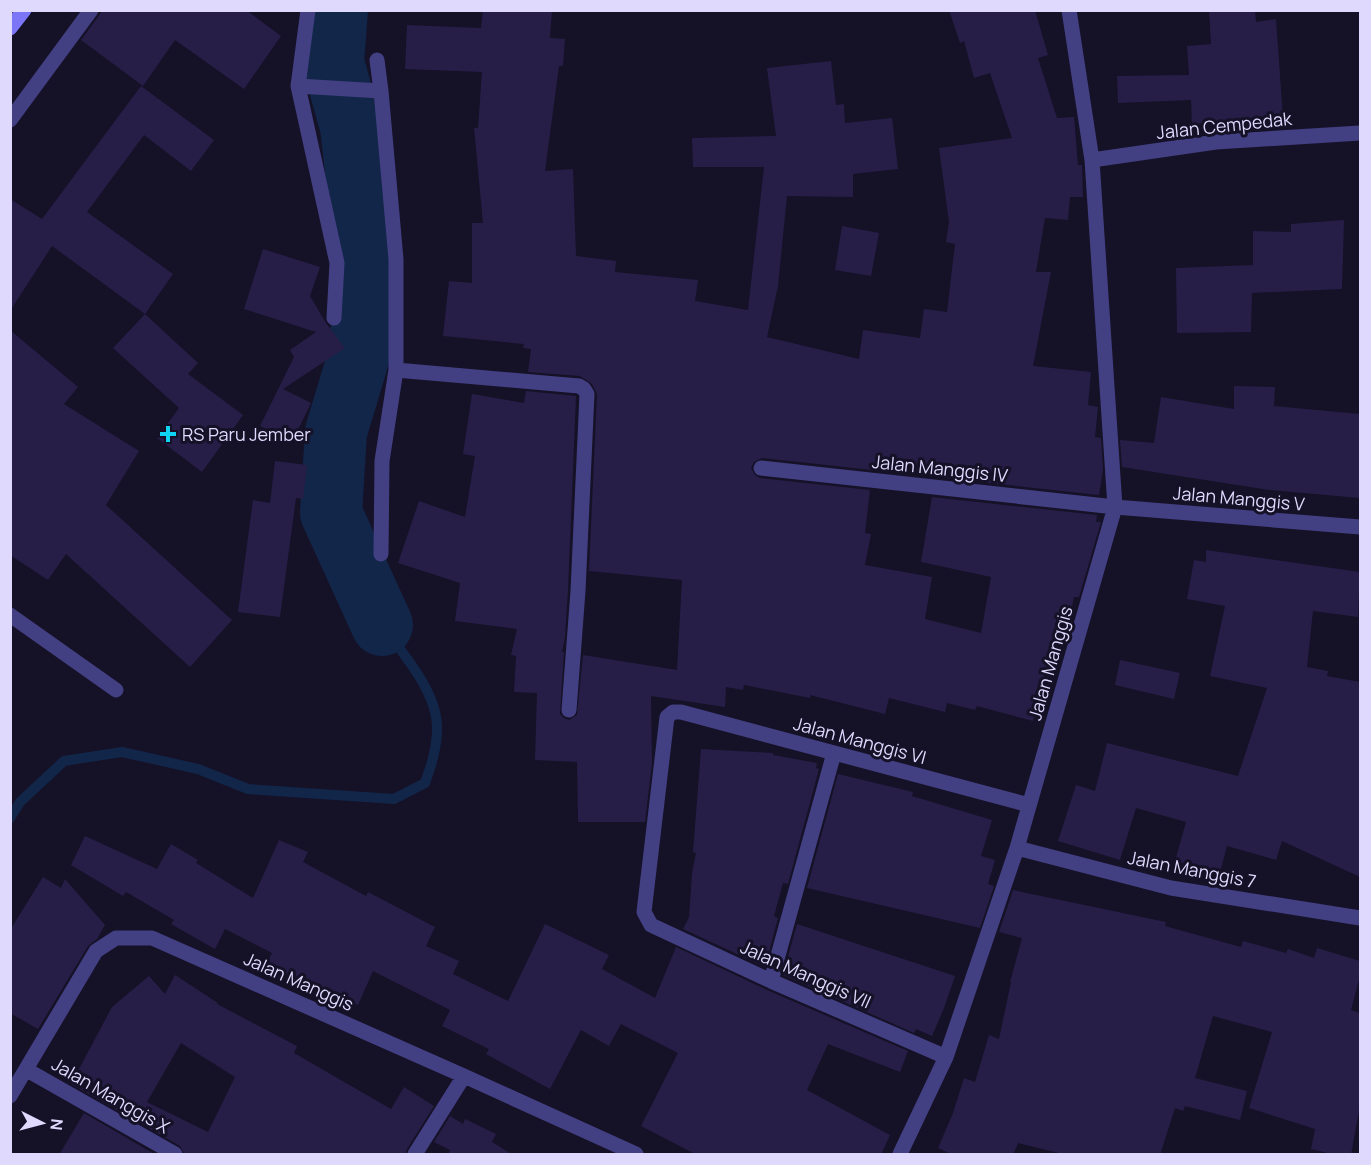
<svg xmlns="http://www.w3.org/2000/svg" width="1371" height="1165" font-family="Manrope,sans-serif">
<rect width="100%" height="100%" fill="#151127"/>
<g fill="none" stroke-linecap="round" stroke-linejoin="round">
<path stroke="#12264a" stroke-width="10" d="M 10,818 L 20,802 L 64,761 L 122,752 L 198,769 L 248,789 L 394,799 L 425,783 C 431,766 437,748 437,729 C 438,692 402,653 382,625"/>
<path stroke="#12264a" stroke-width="62" d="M 337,10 L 333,62 L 351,127 L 366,259 L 360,352 L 336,432 L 331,513 L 382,625"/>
</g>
<path fill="#271e47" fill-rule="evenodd" d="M 103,10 L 246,10 L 281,36 L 244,89 L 175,40 L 143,86 L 81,40 Z
M 483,10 L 552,10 L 550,38 L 565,39 L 563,66 L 559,66 L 545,171 L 573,169 L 576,256 L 616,261 L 615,272 L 698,280 L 695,301 L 748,310 L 764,167 L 693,167 L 692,138 L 776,136 L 767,68 L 831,61 L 836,105 L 844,104 L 845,123 L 892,118 L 898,169 L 853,174 L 853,197 L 787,196 L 778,286 L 767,337 L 859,359 L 863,330 L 920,338 L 924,309 L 947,312 L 955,244 L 946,242 L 949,222 L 939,148 L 1012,138 L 990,73 L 974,78 L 964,41 L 960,43 L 949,10 L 1035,10 L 1048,55 L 1038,58 L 1057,118 L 1074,117 L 1078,165 L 1082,165 L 1083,197 L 1070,197 L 1068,220 L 1045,218 L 1036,272 L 1051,272 L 1033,366 L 1091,372 L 1088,405 L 1098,407 L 1095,437 L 1101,438 L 1103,470 L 1099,495 L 935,477 L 936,473 L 872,466 L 872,470 L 762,458 L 754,462 L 751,468 L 755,475 L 760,478 L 870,490 L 865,533 L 871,534 L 865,565 L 932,577 L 925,619 L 981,633 L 991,577 L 921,562 L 932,497 L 1097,515 L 1096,522 L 1101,522 L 1079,597 L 1074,597 L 1066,636 L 1064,636 L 1055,676 L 1045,674 L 1033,721 L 977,706 L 975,710 L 947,703 L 945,712 L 889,698 L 885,714 L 810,695 L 810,698 L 744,685 L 743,690 L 726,687 L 725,707 L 651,696 L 652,763 L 645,822 L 578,822 L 577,762 L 535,760 L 537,693 L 514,692 L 516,656 L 511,655 L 517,629 L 455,621 L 460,583 L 398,563 L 419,501 L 465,517 L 475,456 L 463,454 L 472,394 L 524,403 L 526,391 L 576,396 L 568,590 L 565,637 L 562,652 L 564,652 L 560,714 L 564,718 L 569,720 L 577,715 L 583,655 L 677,670 L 682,580 L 589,571 L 597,394 L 592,384 L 580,376 L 528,372 L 531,349 L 523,348 L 524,344 L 443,336 L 449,281 L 472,283 L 472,223 L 483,223 L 474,128 L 478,128 L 482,72 L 405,69 L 407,25 L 481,28 Z
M 1209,10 L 1255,10 L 1256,22 L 1276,19 L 1283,118 L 1192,124 L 1191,100 L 1118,103 L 1117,76 L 1189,75 L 1187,46 L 1211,44 Z
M 141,86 L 214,140 L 191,171 L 144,135 L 87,212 L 173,274 L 145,314 L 52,246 L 10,311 L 10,199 L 42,219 Z
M 1344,220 L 1342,289 L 1252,293 L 1251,332 L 1177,333 L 1176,268 L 1253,265 L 1253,231 L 1291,232 L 1291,224 Z
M 842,226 L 879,233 L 871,276 L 835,270 Z
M 263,249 L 320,267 L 310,296 L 326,323 L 345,348 L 283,389 L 311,403 L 292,442 L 260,426 L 294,357 L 290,350 L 316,332 L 244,309 Z
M 145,314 L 198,363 L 188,374 L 243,415 L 202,472 L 157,438 L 179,408 L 113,348 Z
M 10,330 L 78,387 L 64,404 L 139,451 L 106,505 L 232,620 L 190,667 L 66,554 L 48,580 L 10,555 Z
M 1234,386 L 1275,387 L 1274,406 L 1360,414 L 1360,498 L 1269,490 L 1122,467 L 1120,440 L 1154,443 L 1161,397 L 1234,409 Z
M 275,461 L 307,465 L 303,499 L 296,498 L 280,617 L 238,612 L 253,500 L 270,503 Z
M 1206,550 L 1360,572 L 1358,617 L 1313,611 L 1307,667 L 1328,671 L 1327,676 L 1360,682 L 1360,877 L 1282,841 L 1276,860 L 1227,846 L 1220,873 L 1175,861 L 1186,822 L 1136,808 L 1120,860 L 1058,841 L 1076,785 L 1095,791 L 1107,743 L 1238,776 L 1267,688 L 1210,676 L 1225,606 L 1187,599 L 1194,560 L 1206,562 Z
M 1120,660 L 1180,673 L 1174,699 L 1115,685 Z
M 701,749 L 773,753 L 773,755 L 817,763 L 816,768 L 819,769 L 788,884 L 783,883 L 774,916 L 778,918 L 765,967 L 683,929 L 689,917 L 692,873 L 696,853 L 693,852 Z
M 838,774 L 913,792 L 912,796 L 992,820 L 981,856 L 995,860 L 988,884 L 994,886 L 980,928 L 807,888 Z
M 85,836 L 157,869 L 171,844 L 198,860 L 196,863 L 253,898 L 279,840 L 308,852 L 303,862 L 366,896 L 368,892 L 435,927 L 426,946 L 459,961 L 453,974 L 508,1001 L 545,924 L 609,955 L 602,969 L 655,998 L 676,947 L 767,990 L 908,1051 L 900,1072 L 828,1044 L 807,1090 L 890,1135 L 881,1155 L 697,1155 L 641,1126 L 678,1053 L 621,1024 L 609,1046 L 581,1030 L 550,1089 L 486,1054 L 489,1049 L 442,1026 L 450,1010 L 373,971 L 358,1005 L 313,987 L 266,965 L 272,953 L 225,929 L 215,949 L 171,924 L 174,920 L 126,892 L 123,896 L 71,865 Z
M 43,877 L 61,888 L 65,879 L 105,925 L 97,939 L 88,946 L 38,1029 L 10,1013 L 10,930 Z
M 1013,890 L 1166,922 L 1165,926 L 1241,947 L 1243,941 L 1286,953 L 1288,949 L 1314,958 L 1317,948 L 1360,961 L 1360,976 L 1351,1010 L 1360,1013 L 1360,1105 L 1351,1155 L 1336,1155 L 1311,1149 L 1315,1129 L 1249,1108 L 1272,1032 L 1213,1016 L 1195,1078 L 1247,1091 L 1240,1120 L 1185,1106 L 1183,1111 L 1175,1108 L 1160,1155 L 1067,1155 L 1018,1143 L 1013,1155 L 953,1155 L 938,1148 L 953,1113 L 964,1078 L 975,1082 L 989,1035 L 999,1039 L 1011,982 L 1010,982 L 1022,938 L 999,932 Z
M 797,924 L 955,976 L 944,1008 L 932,1036 L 916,1029 L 914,1033 L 783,975 Z
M 175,975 L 218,1003 L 217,1004 L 297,1046 L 294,1053 L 391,1109 L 404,1087 L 434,1106 L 407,1149 L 405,1155 L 185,1155 L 180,1146 L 71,1084 L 112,1007 L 149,976 L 165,994 ZM 181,1043 L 235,1077 L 208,1132 L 147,1102 Z
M 84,1113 L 156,1155 L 59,1155 Z
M 450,1116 L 463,1124 L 465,1119 L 496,1134 L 492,1142 L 513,1155 L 448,1155 L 450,1150 L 434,1142 Z"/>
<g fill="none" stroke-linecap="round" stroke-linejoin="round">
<path stroke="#433f83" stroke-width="15" d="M 10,120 L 91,10
M 10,615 L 116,690"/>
<path stroke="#433f83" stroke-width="15" d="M 308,10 L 298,86 L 337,263 L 334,318
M 377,60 L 381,91 L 396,259 L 396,370 L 382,461 L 381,554
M 298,86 L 381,91
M 1092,160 L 1216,142 L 1360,133
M 396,370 L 579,386 L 584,389 L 587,394 L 578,591 L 569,710
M 761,468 L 1115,507 L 1360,527
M 1017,848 L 1171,888 L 1360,918
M 771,981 L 834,753
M 946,1057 L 771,981 L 651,925 L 644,912 L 667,717 L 673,712 L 681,712 L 1029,805
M 27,1070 L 175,1154
M 10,1096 L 96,951 L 116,938 L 152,938 L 464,1076 L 636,1154
M 415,1154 L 464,1076
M 900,1154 L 946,1057 L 1017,848 L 1115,507 L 1092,160 L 1069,10"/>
<path stroke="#7c76f7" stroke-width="15" d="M 10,28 L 24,10"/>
</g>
<path fill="#10d5f2" stroke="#151127" stroke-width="2" d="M165 425h6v6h6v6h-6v6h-6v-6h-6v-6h6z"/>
<g text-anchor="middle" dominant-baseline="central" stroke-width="6" stroke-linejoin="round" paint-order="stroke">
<g font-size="18" fill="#ded9fd" stroke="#151127">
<text transform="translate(1224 125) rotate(-6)">Jalan Cempedak</text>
<text transform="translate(940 468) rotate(6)">Jalan Manggis IV</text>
<text transform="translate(1239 498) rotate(5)">Jalan Manggis V</text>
<text transform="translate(1050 663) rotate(-74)">Jalan Manggis</text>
<text transform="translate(860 740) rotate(15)">Jalan Manggis VI</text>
<text transform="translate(1192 869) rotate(11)">Jalan Manggis 7</text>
<text transform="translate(806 974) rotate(24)">Jalan Manggis VII</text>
<text transform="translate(299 981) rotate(24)">Jalan Manggis</text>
<text transform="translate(111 1095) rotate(30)">Jalan Manggis X</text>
</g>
<g font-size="18" fill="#ded9fd" stroke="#151127" text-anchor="start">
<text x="182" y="434">RS Paru Jember</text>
</g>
</g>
<rect width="1371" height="1165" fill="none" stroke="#ded9fd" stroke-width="24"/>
<g transform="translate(42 1123) rotate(96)" stroke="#151127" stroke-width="4.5" paint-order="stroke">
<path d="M0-4.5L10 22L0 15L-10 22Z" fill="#ded9fd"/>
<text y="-9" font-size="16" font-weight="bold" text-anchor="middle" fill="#ded9fd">N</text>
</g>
</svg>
